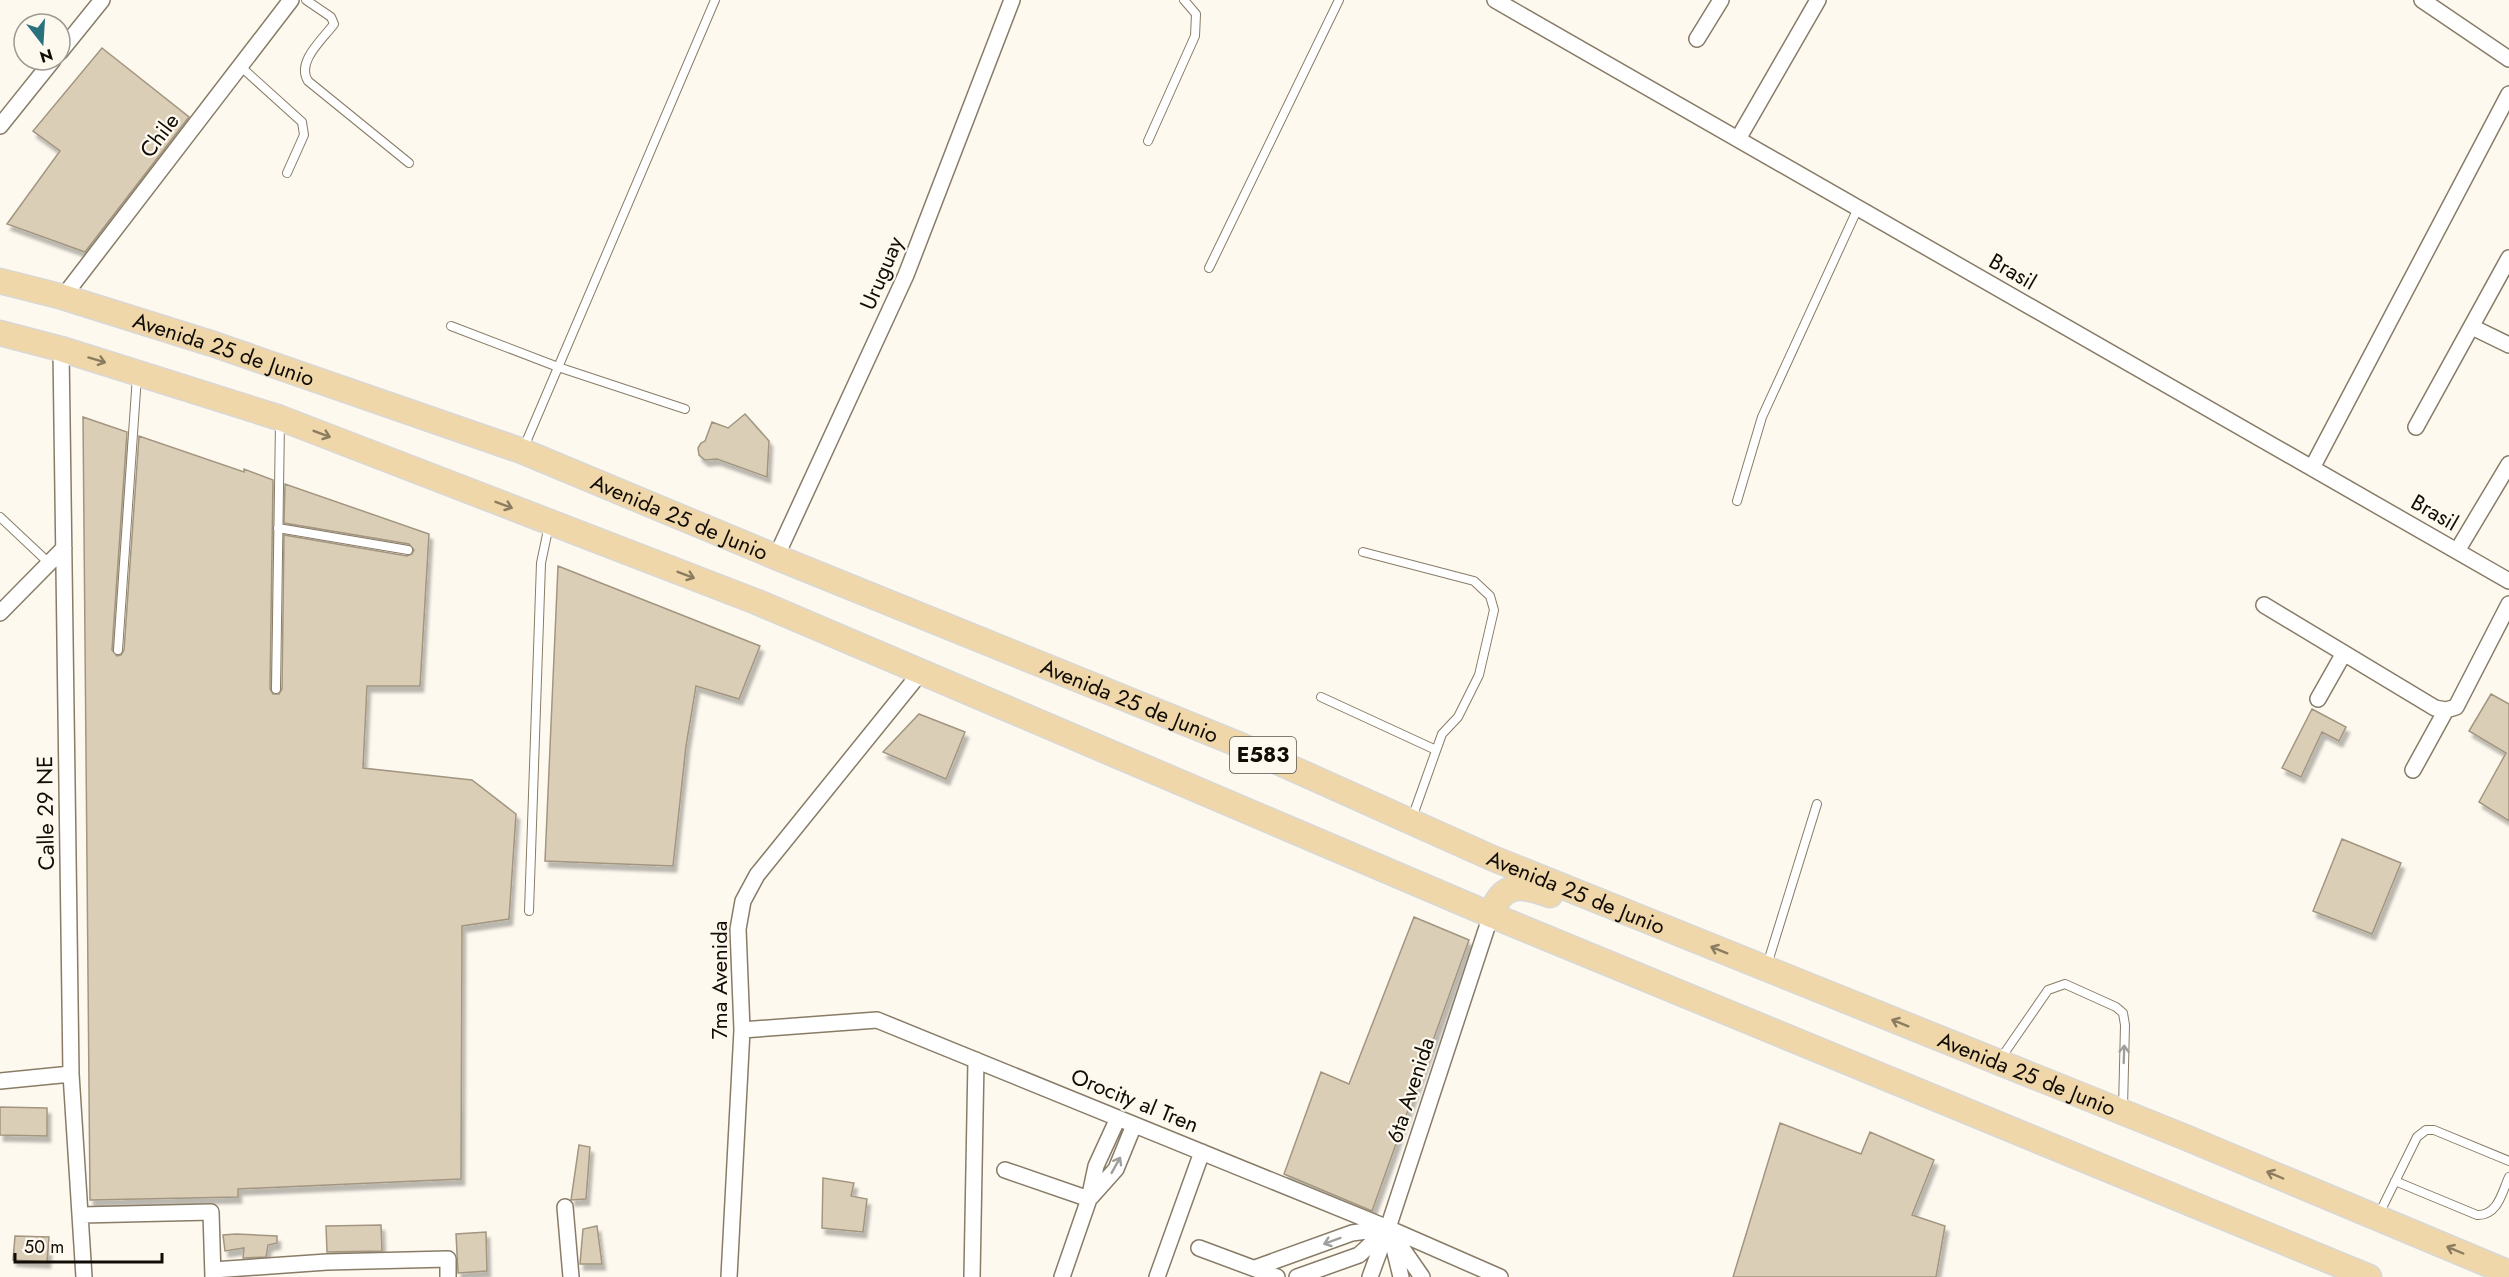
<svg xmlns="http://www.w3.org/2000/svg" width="2509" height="1277" font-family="Jost,sans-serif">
<defs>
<filter id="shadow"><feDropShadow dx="3.5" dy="6" stdDeviation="1.5" flood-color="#0004"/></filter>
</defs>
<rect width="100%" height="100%" fill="#fef9ef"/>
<path fill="#dbceb7" stroke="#a39680" stroke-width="1.5" filter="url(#shadow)" d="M 102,48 L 189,117 L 85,252 L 7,224 L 60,151 L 33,131 Z
M 745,414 L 769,441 L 767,477 L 717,459 L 705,460 L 699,455 L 698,448 L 701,443 L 705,441 L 712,422 L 728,428 Z
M 83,417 L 127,432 L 112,650 L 117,656 L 121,655 L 124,650 L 139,436 L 244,472 L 244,469 L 273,480 L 270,689 L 273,694 L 279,694 L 282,689 L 284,535 L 407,556 L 412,554 L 414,550 L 409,544 L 284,523 L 285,484 L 429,534 L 420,686 L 367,686 L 363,768 L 472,780 L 516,814 L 509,919 L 462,926 L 461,1179 L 238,1189 L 238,1197 L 90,1200 Z
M 558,566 L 760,646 L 739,699 L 696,686 L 686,746 L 673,866 L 545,861 Z
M 2491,694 L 2509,704 L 2509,821 L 2479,802 L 2506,753 L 2469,731 Z
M 2312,709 L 2346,727 L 2339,741 L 2322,732 L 2301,777 L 2282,768 Z
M 919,714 L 965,732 L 946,779 L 883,752 Z
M 2342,839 L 2401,863 L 2372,934 L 2313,911 Z
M 1414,917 L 1469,940 L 1372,1211 L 1284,1174 L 1321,1072 L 1349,1084 Z
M 0,1107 L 47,1108 L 47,1136 L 0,1135 Z
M 1780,1123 L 1861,1154 L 1870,1132 L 1934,1160 L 1912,1215 L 1945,1226 L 1936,1277 L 1733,1277 Z
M 579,1145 L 590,1147 L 586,1199 L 571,1200 Z
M 823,1178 L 854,1183 L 851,1196 L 867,1199 L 863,1232 L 822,1228 Z
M 381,1225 L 382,1251 L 327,1252 L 326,1226 Z
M 597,1226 L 602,1264 L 580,1264 L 583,1229 Z
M 486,1232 L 487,1271 L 458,1273 L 456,1234 Z
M 236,1234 L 277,1236 L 277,1243 L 268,1245 L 266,1257 L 243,1258 L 244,1248 L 225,1251 L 223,1235 Z
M 15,1236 L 49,1237 L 47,1262 L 13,1260 Z"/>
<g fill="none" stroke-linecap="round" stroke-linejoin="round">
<g stroke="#887c67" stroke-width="10">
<path id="lane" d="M 306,0 L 331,17 L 334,24 C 322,40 296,62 308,81 L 409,163
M 240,66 L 302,122 L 304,135 L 287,173
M 1148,141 L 1195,36 L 1196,14 L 1184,0
M 1209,268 L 1339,0
M 451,326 L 558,367 L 685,409
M 524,447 L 715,0
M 1737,501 L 1762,417 L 1858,208
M 0,517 L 49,563
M 278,528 L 408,550
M 1363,552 L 1474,581 L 1490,596 L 1494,610 L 1479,675 L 1458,717 L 1442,734 L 1412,818
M 118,650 L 137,376
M 276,689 L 280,422
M 1321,697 L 1436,750
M 529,911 L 541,563 L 549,525
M 1767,965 L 1817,804
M 2001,1058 L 2048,990 L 2065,984 L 2116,1007 L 2123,1013 L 2125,1025 L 2123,1108
M 2395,1181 L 2477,1215 C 2498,1216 2502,1192 2509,1177
M 2379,1214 L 2417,1137 L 2426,1130 L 2434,1130 L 2509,1161"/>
</g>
<g stroke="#887c67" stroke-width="18">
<path id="street" d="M 1495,0 L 2509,581
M 2422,0 L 2509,59
M 1697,39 L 1721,0
M 60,52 L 102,0
M 0,126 L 53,60
M 1738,139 L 1818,0
M 63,297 L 291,0
M 2472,327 L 2509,345
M 61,349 L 71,1074 L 84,1277
M 2416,427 L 2509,258
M 2312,468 L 2509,94
M 2457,551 L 2509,464
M 776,557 L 906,275 L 1012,0
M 2264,605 L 2435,708 L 2446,710 L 2456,707 L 2509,604
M 0,613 L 64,548
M 2318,699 L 2344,653
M 2413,770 L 2446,710
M 742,1030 L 877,1020 L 1388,1228 L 1500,1277
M 0,1081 L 71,1074
M 1005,1170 L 1089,1199
M 1091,1197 L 1116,1169 L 1134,1125
M 565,1207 L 571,1277
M 81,1215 L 211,1212 L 213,1277
M 1388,1228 L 1422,1277
M 1392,1240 L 1401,1277
M 1199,1248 L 1277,1277
M 1255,1268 L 1352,1233 L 1388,1228
M 213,1270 L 327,1262 L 448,1259 L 448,1277
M 729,1277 L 742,1030 L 738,929 L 743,901 L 757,875 L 921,672
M 972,1277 L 976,1060
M 1062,1277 L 1089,1199 L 1096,1166 L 1118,1118
M 1157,1277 L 1202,1152
M 1297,1277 L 1359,1255 L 1386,1230
M 1370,1277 L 1388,1228 L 1491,915"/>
</g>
<g stroke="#d9d8d7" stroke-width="27">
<g id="primary">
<path id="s1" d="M 0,281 L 63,297 L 213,344 L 522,451 L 776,557 L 1240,745 L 1492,858 L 2187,1138 L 2509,1273"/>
<path d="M 0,333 L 61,349 L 280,418 L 757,602 L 1491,915 L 2369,1277"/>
<path d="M 1491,915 C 1502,882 1520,884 1550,895"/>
</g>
</g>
<use href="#lane" stroke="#fff" stroke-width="8"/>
<use href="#street" stroke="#fff" stroke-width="15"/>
<use href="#primary" stroke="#efd7aa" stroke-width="24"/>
</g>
<defs><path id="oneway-shaft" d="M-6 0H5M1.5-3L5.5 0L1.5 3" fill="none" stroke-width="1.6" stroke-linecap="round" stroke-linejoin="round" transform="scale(1.5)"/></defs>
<g stroke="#8b7c60">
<use href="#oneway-shaft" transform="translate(97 360) rotate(17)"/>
<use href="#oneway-shaft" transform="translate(322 434) rotate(21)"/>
<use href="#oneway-shaft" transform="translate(504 505) rotate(21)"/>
<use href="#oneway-shaft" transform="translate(686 575) rotate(21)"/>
<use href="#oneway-shaft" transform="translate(1719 950) rotate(-158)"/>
<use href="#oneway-shaft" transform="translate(1900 1023) rotate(-158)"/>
<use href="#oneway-shaft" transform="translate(2275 1175) rotate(-157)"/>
<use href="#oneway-shaft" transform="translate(2455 1250) rotate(-157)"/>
</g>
<g stroke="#a09e9b">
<use href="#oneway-shaft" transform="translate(2124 1054) rotate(-88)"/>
<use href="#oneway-shaft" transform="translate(1116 1165) rotate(-61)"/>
<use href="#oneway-shaft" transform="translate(1332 1241) rotate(160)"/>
</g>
<g text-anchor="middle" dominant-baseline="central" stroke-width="4.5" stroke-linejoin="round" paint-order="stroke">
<rect fill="#fef9ef" stroke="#58544c" stroke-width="1.5" x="1230" y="737" width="66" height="36" rx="4.5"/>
<g font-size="21" font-weight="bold" fill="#110d06">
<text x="1263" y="755">E583</text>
</g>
<g font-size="22" fill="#110d06" stroke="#fef9ef">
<text transform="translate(159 135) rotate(-53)">Chile</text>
<text transform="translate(2013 271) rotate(30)">Brasil</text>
<text transform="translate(881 273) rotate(-67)">Uruguay</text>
<text stroke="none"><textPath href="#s1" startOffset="234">Avenida 25 de Junio</textPath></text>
<text transform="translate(2435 512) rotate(30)">Brasil</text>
<text stroke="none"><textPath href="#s1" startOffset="720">Avenida 25 de Junio</textPath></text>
<text stroke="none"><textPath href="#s1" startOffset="1206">Avenida 25 de Junio</textPath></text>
<text transform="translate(45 813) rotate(-91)">Calle 29 NE</text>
<text stroke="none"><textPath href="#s1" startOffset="1692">Avenida 25 de Junio</textPath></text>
<text transform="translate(719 980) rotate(-90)">7ma Avenida</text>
<text stroke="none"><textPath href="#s1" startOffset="2178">Avenida 25 de Junio</textPath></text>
<text transform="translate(1410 1090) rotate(-72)">6ta Avenida</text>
<text transform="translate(1135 1100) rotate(22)">Orocity al Tren</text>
</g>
</g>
<g transform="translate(42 42) rotate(163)"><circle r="28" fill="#fef9ef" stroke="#9f9b92" stroke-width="1.5"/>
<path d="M0-4.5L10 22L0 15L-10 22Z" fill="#2a717e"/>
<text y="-9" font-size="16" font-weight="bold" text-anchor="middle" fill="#110d06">N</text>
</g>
<path d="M15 1253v9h147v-9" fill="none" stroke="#110d06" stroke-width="3"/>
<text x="24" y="1253" font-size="18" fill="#110d06" stroke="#fef9ef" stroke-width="4.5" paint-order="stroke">50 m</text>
</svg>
